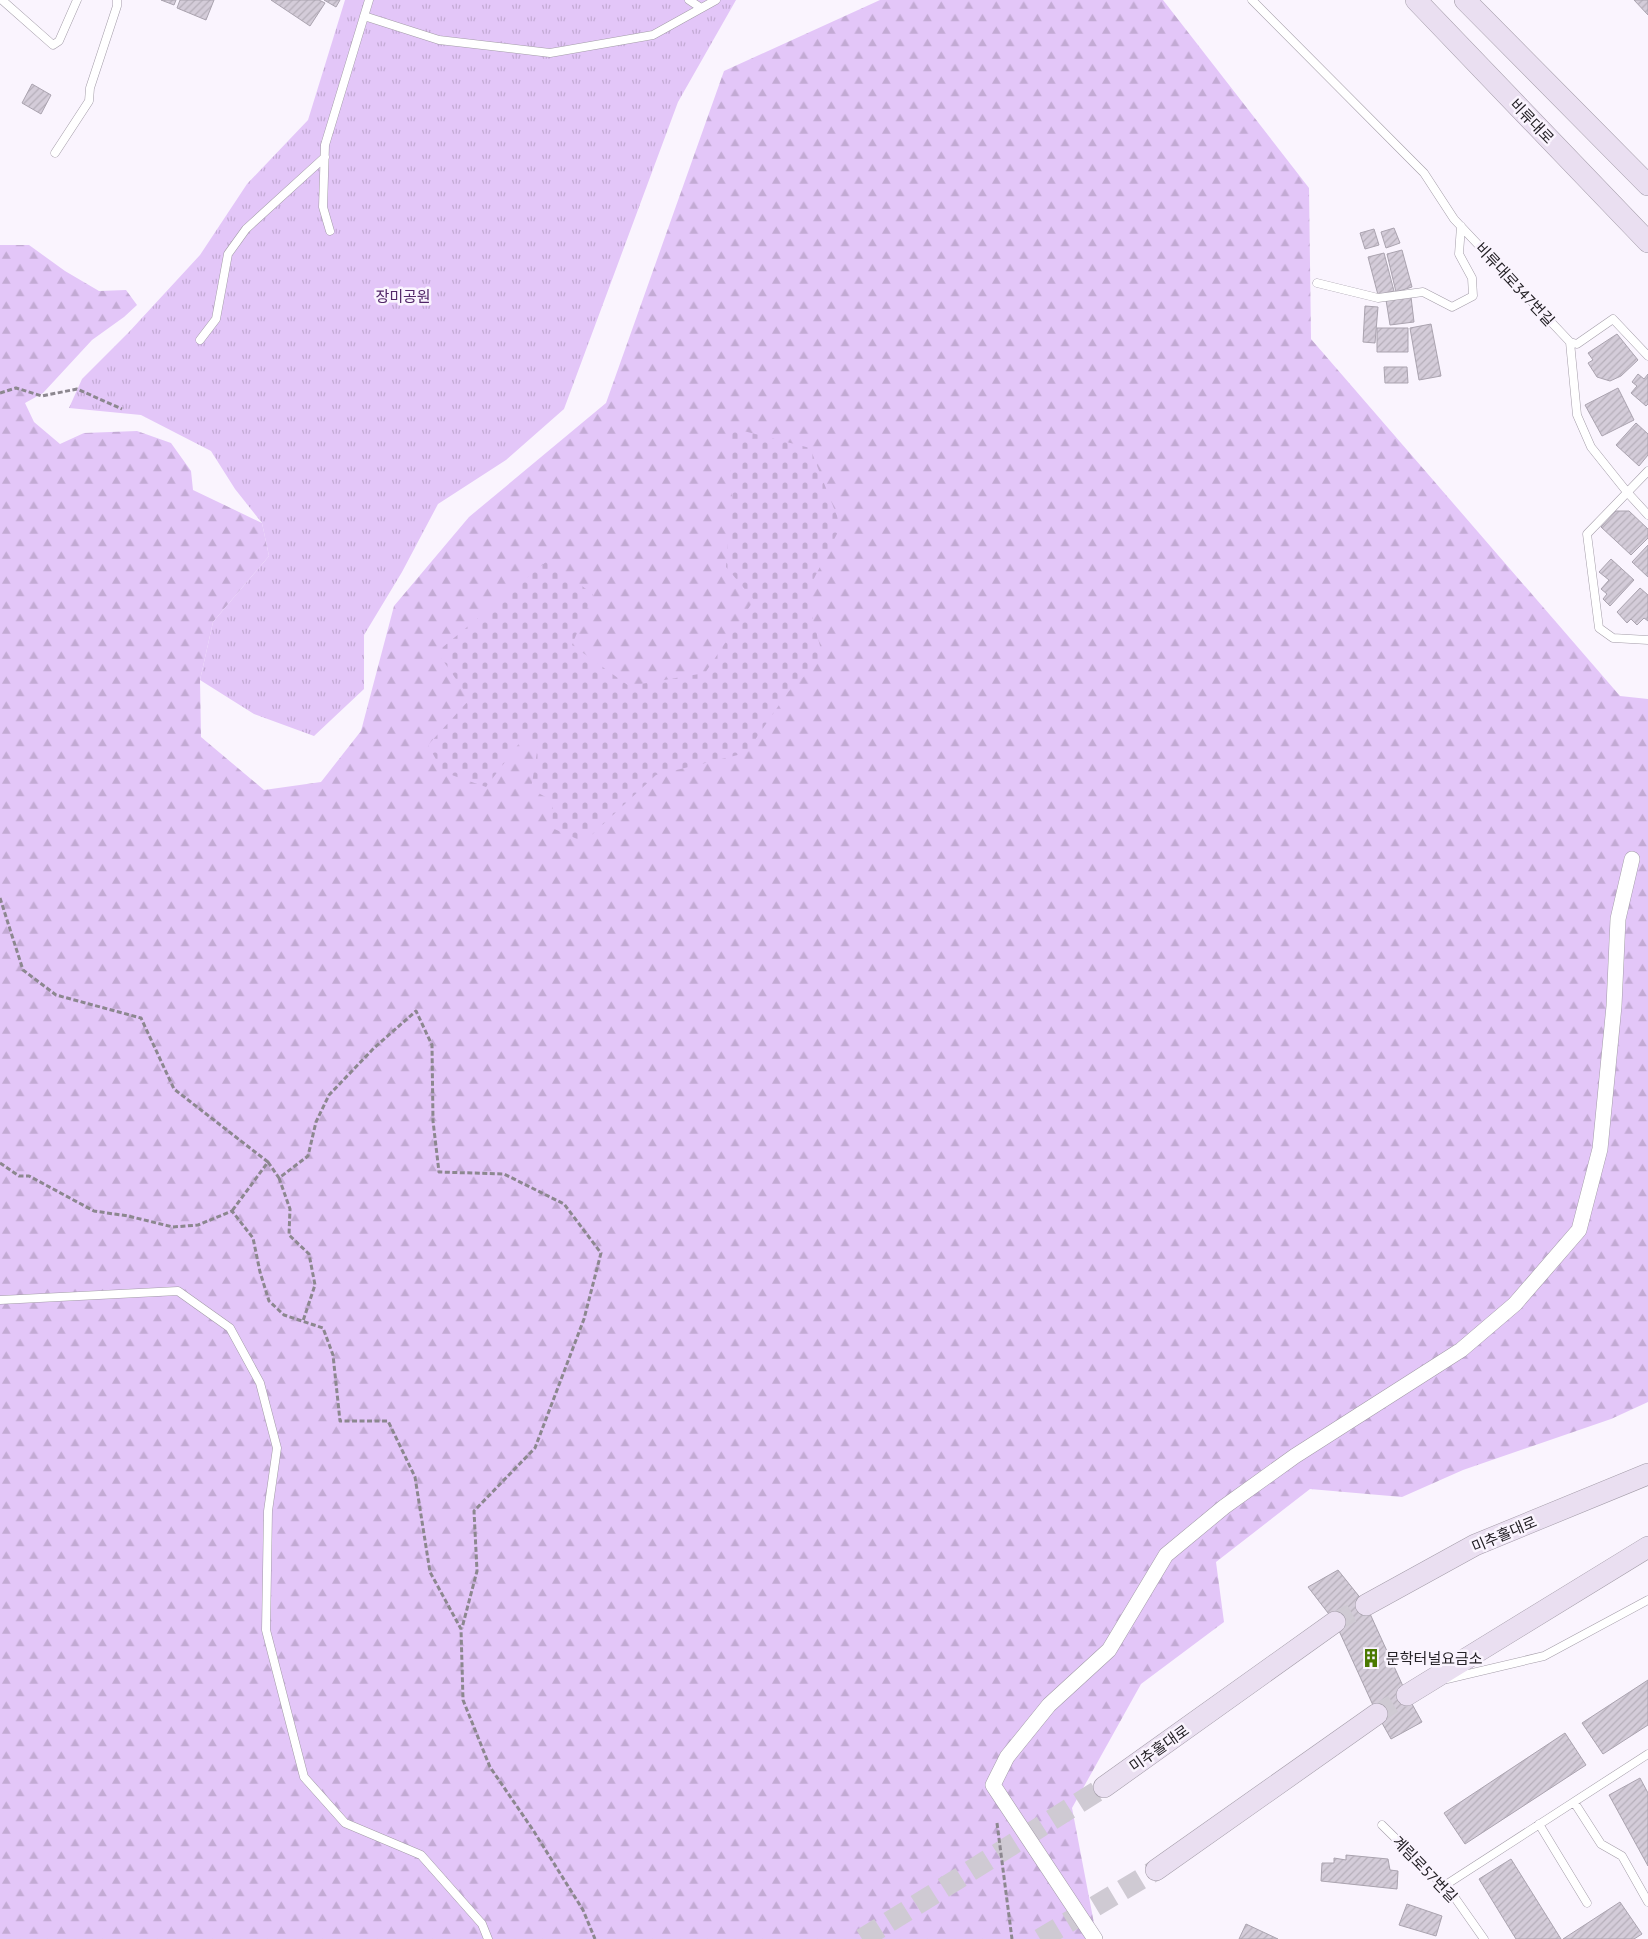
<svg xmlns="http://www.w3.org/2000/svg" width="1648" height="1939" font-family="'PT Sans','Noto Sans KR',sans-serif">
<defs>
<pattern id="forest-firs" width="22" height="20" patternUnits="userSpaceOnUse" patternTransform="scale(1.25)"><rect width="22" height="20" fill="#e3c6f8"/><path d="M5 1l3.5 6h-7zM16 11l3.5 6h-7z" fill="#c3aad4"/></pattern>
<pattern id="cemetery-stones" width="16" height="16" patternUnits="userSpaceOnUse" patternTransform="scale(1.25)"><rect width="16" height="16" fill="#e3c6f8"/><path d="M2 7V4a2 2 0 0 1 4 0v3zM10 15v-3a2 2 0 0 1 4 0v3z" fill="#c3aad4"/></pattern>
<pattern id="park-tufts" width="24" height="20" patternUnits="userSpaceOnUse" patternTransform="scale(1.25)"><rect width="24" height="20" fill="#e3c6f8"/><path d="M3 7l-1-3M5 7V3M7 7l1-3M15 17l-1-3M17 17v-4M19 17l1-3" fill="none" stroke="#c3aad4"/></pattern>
<pattern id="building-hatch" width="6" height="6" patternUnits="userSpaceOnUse" patternTransform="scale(1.25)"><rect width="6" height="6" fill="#d4ccd9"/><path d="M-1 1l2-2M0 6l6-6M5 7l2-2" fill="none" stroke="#b6afba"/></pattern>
</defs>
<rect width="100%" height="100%" fill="#faf4fe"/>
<path fill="url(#forest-firs)" d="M 880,0 L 1163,0 L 1309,188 L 1311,339 L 1620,696 L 1648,699 L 1648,1402 L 1611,1419 L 1463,1470 L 1402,1497 L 1310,1489 L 1216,1562 L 1224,1622 L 1141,1684 L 1072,1808 L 1097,1939 L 0,1939 L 0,245 L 29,245 L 65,271 L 99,291 L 126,290 L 137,305 L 124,317 L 92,340 L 43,393 L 25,403 L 34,422 L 60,444 L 84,433 L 137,431 L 171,443 L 191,471 L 193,490 L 262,523 L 269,556 L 213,622 L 200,680 L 201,737 L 264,790 L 321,782 L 361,731 L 394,606 L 469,517 L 606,403 L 724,71 Z"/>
<path fill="url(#cemetery-stones)" d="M 728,427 L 810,448 L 841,526 L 806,594 L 823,657 L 788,692 L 746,753 L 656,775 L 584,842 L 552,828 L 553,801 L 531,789 L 538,746 L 524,737 L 486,787 L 443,772 L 428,745 L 470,699 L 437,652 L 547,561 L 593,594 L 572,645 L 629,686 L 705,673 L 754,600 L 726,567 L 732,495 Z"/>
<path fill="url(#park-tufts)" d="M 345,0 L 736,0 L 678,102 L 564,409 L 506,460 L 438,504 L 402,572 L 364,635 L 364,689 L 314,736 L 254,714 L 200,680 L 213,622 L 269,556 L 262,523 L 235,489 L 211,451 L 141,415 L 69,408 L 82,379 L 129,332 L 200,255 L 247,184 L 308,120 Z"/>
<path fill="url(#building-hatch)" stroke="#aaa3af" d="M 161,0 L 176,0 L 174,5 Z
M 180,0 L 214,0 L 206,20 L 177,8 Z
M 271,0 L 319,0 L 325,3 L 310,26 Z
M 324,0 L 340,0 L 336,7 Z
M 1634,0 L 1648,0 L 1648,15 Z
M 32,84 L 51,95 L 41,114 L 22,103 Z
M 1394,228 L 1400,243 L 1386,248 L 1381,232 Z
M 1374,229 L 1379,245 L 1365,249 L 1360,233 Z
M 1402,250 L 1412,287 L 1396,292 L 1387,254 Z
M 1384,253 L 1394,291 L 1378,295 L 1368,257 Z
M 1411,297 L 1414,322 L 1390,325 L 1386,300 Z
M 1365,306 L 1378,307 L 1375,343 L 1363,342 Z
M 1431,324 L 1441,376 L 1419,380 L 1410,328 Z
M 1377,328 L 1408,328 L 1408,352 L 1377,352 Z
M 1617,334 L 1638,360 L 1621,376 L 1610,381 L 1597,377 L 1588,363 L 1593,360 L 1588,353 Z
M 1384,367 L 1407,367 L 1408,383 L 1385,383 Z
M 1638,374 L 1644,379 L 1648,374 L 1648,404 L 1646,406 L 1631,393 L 1637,386 L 1632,382 Z
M 1618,388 L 1634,420 L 1602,436 L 1585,405 Z
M 1636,423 L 1648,434 L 1648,455 L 1639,466 L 1616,445 Z
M 1616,511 L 1629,511 L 1648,529 L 1648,538 L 1631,555 L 1601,527 Z
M 1648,545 L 1648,577 L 1632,562 Z
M 1611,559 L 1634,580 L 1610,606 L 1603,599 L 1607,594 L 1601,589 L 1609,580 L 1599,572 Z
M 1640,588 L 1648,595 L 1648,621 L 1644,618 L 1637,625 L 1631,619 L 1627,623 L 1617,612 Z
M 1338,1570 L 1366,1605 L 1407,1695 L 1422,1722 L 1391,1739 L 1377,1714 L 1335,1622 L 1308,1587 Z
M 1648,1680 L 1648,1725 L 1603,1754 L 1582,1723 Z
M 1565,1733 L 1586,1765 L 1465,1844 L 1444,1813 Z
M 1640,1778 L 1648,1793 L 1648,1866 L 1609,1795 Z
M 1346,1855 L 1388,1859 L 1390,1870 L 1398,1871 L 1397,1889 L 1321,1881 L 1322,1863 L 1334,1863 L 1334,1858 L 1346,1860 Z
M 1511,1859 L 1561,1939 L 1516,1939 L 1479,1879 Z
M 1620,1902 L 1642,1934 L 1634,1939 L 1563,1939 Z
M 1407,1904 L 1442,1916 L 1436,1936 L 1399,1925 Z
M 1246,1924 L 1278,1939 L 1239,1939 Z"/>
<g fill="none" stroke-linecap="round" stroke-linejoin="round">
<path stroke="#cfcad3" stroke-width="19" stroke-dasharray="19 9" stroke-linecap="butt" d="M 1335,1622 L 1366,1605
M 1377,1714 L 1407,1695"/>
<path stroke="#cfcad3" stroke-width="21" stroke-dasharray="21 11" stroke-linecap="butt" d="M 862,1939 L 1104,1787
M 1040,1939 L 1156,1870"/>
<g stroke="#a39ca8" stroke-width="9">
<path id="service" d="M 2,0 L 53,45 L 59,41 L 77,0
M 689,0 L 701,8
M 1252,0 L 1424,173 L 1454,219 L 1570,342 L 1577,344 L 1613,319 L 1648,356
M 364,16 L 439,40 L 550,53 L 653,35 L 716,0
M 55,153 L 89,101 L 90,88 L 117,6 L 117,0
M 330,231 L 323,207 L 325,145 L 369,0
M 1317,283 L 1378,298 L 1423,292 L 1452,307 L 1473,296 L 1472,278 L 1459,254 L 1461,226
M 200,340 L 216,319 L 228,254 L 246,229 L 325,157
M 1570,342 L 1577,415 L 1591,447 L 1627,492 L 1648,515
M 1648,471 L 1587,534 L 1599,628 L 1613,638 L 1648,640
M 0,1300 L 178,1291 L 230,1328 L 260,1383 L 277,1448 L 268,1511 L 266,1630 L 304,1777 L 345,1823 L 421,1855 L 482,1924 L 488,1939
M 1447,1679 L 1544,1656 L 1648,1600
M 1574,1802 L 1601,1844 L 1622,1856 L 1648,1902
M 1539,1824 L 1587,1903
M 1382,1825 L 1453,1895 L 1484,1939
M 1444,1886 L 1648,1754"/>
</g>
<g stroke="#a39ca8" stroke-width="16">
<path id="minor" d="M 1095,1939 L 993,1785 L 1007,1757 L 1049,1705 L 1109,1650 L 1166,1555 L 1224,1507 L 1295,1456 L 1461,1350 L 1515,1304 L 1579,1230 L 1600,1149 L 1614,1006 L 1618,919 L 1632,859"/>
</g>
<g stroke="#a39ca8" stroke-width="22">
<path id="secondary" d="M 1416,0 L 1648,242
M 1465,0 L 1648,185
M 1366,1605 L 1475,1545 L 1648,1474
M 1407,1695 L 1648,1547
M 1104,1787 L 1335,1622
M 1156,1870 L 1377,1714"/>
</g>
<path stroke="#8c878f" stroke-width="3" stroke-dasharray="5 2.5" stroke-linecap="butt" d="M 0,393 L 16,388 L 42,396 L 77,389 L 122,409
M 0,898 L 23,970 L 56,995 L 141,1018 L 174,1089 L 268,1162 L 232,1211
M 268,1162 L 279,1178 L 308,1156 L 316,1122 L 329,1095 L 374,1048 L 416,1011 L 432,1045 L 433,1121 L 439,1172 L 504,1174 L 564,1204 L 601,1253 L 584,1319 L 535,1448 L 474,1511 L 477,1571 L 462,1628
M 0,1163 L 19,1176 L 29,1176 L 94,1211 L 128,1216 L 173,1227 L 198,1225 L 232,1211 L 253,1238 L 260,1272 L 269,1301 L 284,1315 L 323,1328 L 333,1355 L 340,1421 L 388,1421 L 415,1477 L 430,1572 L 461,1629 L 463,1700 L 490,1767 L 533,1830 L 583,1910 L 595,1939
M 279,1178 L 290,1209 L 289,1235 L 309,1254 L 315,1285 L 303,1321
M 997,1823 L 1012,1939"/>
<use href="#service" stroke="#fff" stroke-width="8"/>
<use href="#minor" stroke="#fff" stroke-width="15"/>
<use href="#secondary" stroke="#eadff1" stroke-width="21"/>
</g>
<defs>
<g id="building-bare" transform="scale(1.5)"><path d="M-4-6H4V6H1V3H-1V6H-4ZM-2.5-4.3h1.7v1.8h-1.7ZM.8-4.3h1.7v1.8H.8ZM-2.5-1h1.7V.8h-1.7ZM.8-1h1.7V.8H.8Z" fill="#4a7900" stroke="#faf4fe" stroke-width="2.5" paint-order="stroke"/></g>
</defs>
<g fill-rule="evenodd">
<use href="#building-bare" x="1371" y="1658"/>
</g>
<g text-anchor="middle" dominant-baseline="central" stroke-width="5" stroke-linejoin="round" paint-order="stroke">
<g font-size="15" fill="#242126" stroke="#faf4fe">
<text transform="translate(1532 121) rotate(46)">비류대로</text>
<text transform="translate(1515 284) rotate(47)">비류대로347번길</text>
<text transform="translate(1504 1534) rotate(-23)">미추홀대로</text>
<text transform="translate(1159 1748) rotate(-35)">미추홀대로</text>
<text transform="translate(1425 1869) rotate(46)">계림로57번길</text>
</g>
<g font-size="15" fill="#512668" stroke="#faf4fe">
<text x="403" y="296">장미공원</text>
</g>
<g font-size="15" fill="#242126" stroke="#faf4fe" text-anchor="start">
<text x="1386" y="1658">문학터널요금소</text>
</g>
</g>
</svg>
